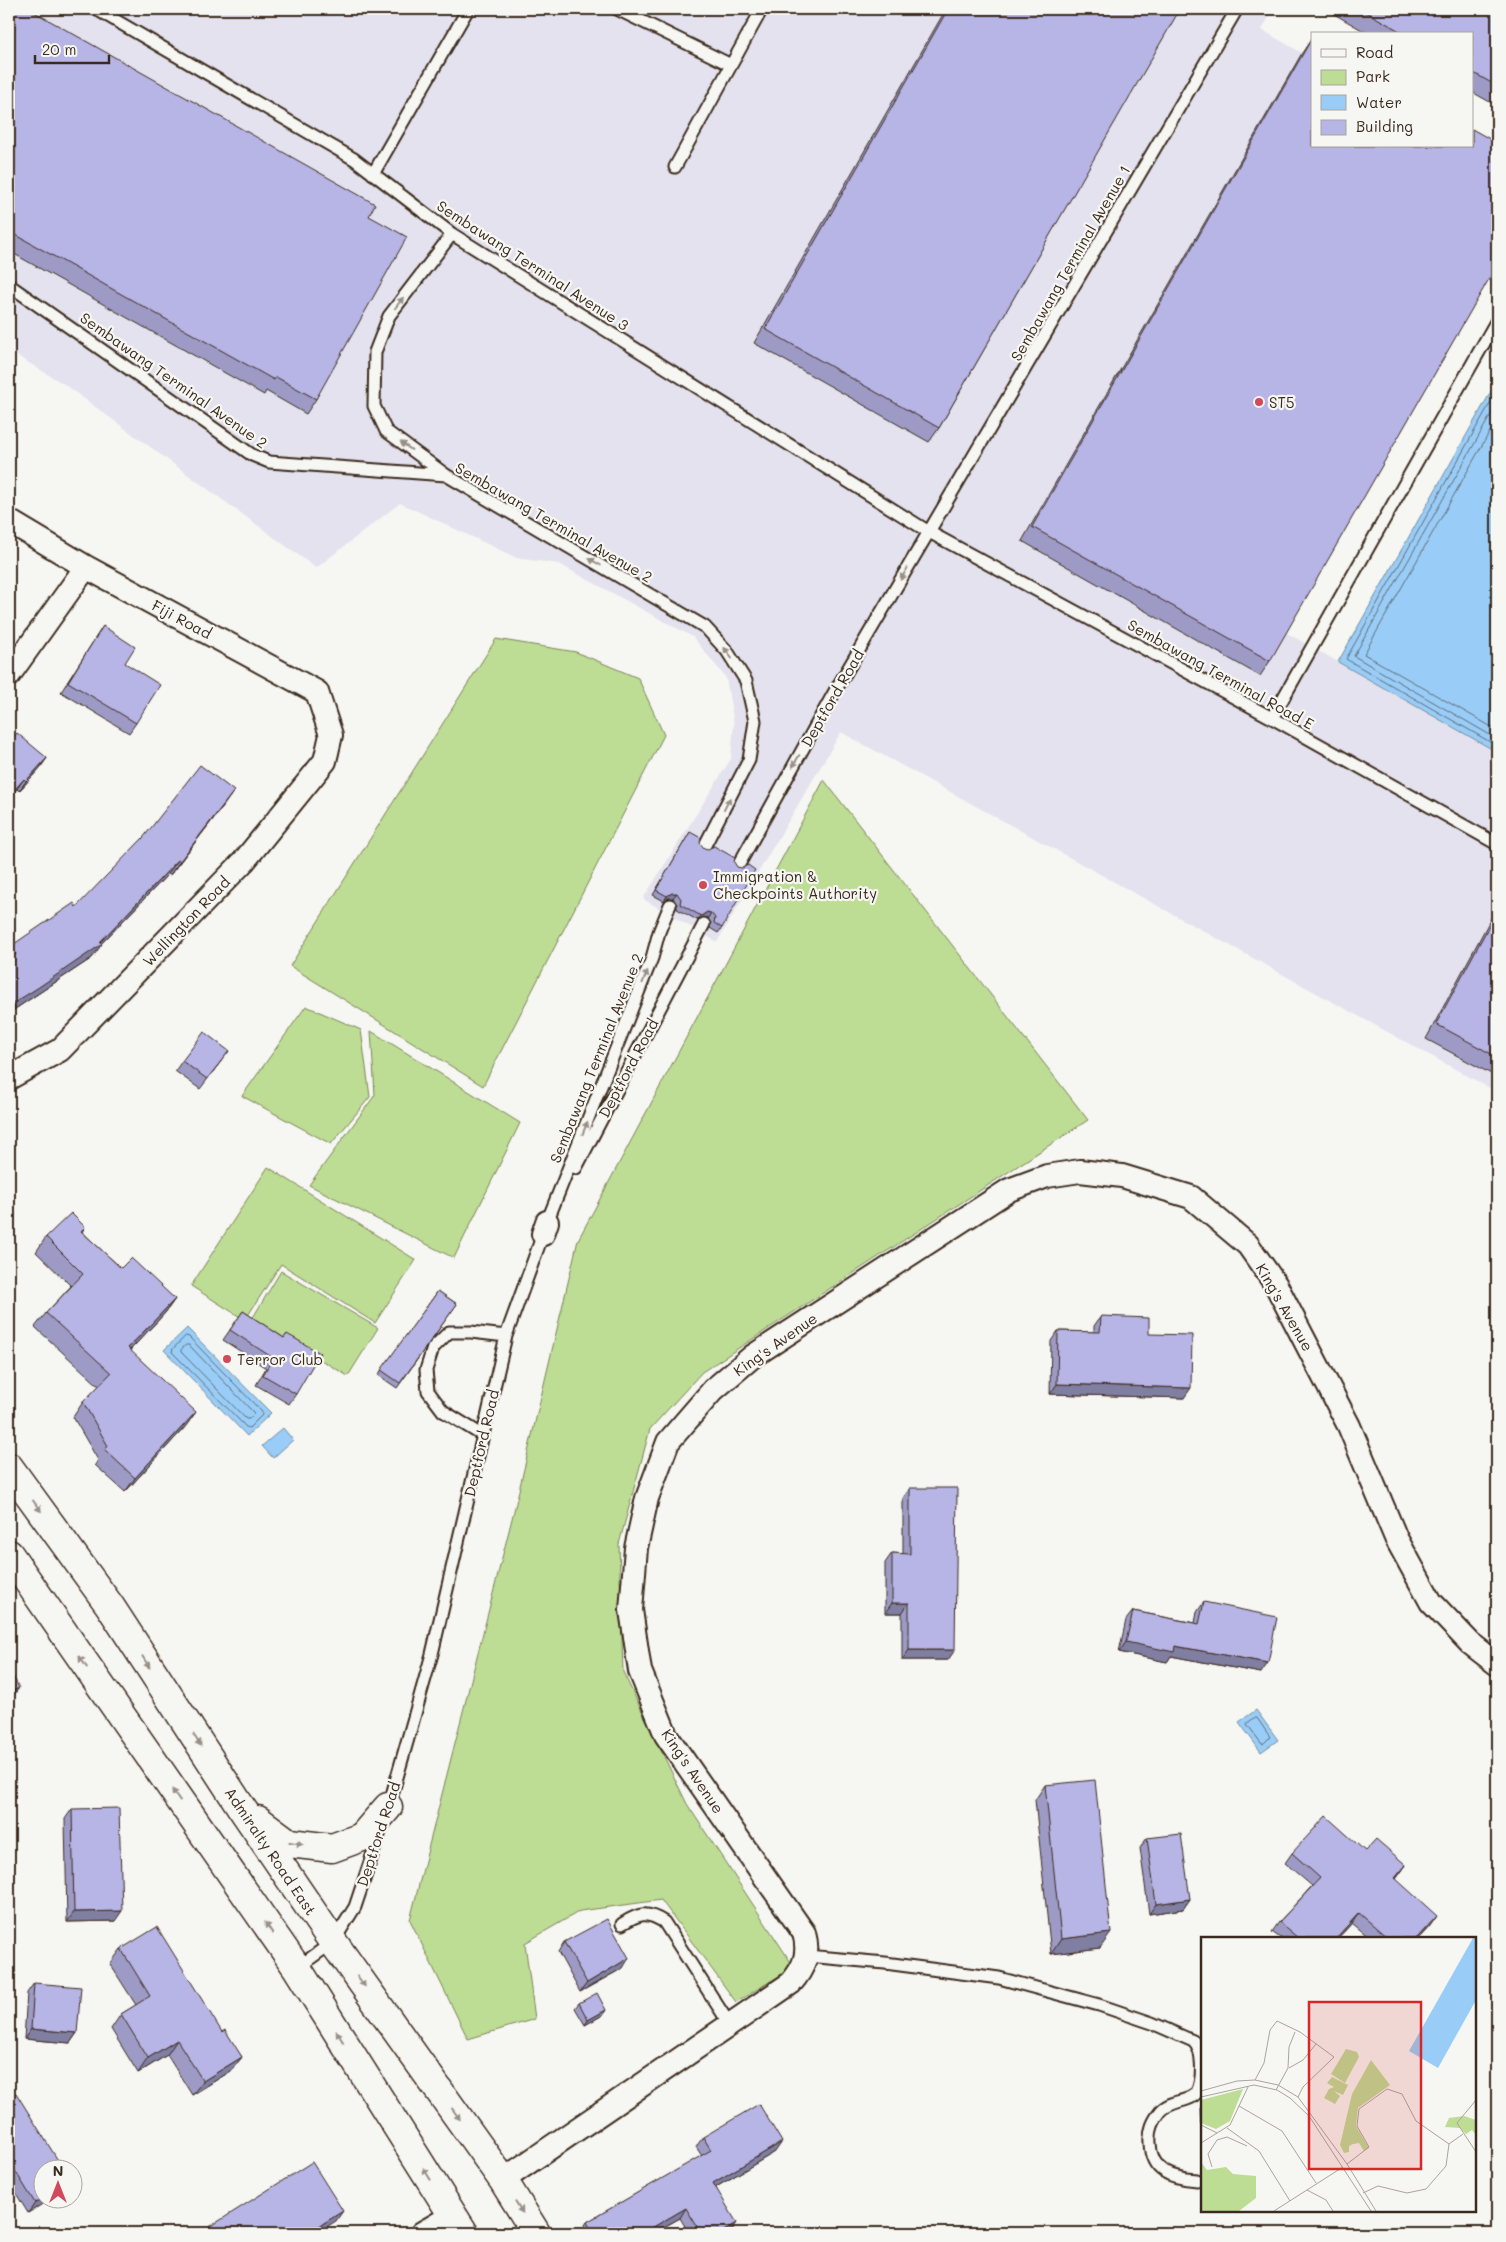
<svg xmlns="http://www.w3.org/2000/svg" width="1506" height="2242" font-family="Mali,sans-serif">
<rect width="100%" height="100%" fill="#f6f6f2"/>
<filter id="ink" filterUnits="userSpaceOnUse"><feTurbulence type="fractalNoise" baseFrequency=".02" numOctaves="2"/><feDisplacementMap in="SourceGraphic" scale="10" xChannelSelector="R" yChannelSelector="G"/><feConvolveMatrix kernelMatrix="1 2 1 2 8 2 1 2 1" color-interpolation-filters="sRGB"/></filter>
<g filter="url(#ink)">
<path fill="#e3e2ee" d="M 9,9 L 1273,9 L 1262,30 L 1302,53 L 1022,541 L 1285,632 L 1497,752 L 1497,1092 L 841,732 L 717,942 L 643,899 L 731,759 L 734,724 L 726,678 L 693,637 L 559,564 L 517,558 L 400,503 L 316,568 L 64,384 L 9,351 Z"/>
<path fill="#bddc94" stroke="#7c8359" d="M 496,639 L 576,652 L 638,678 L 664,735 L 483,1086 L 290,966 Z
M 824,780 L 1088,1120 L 702,1372 L 650,1429 L 619,1544 L 623,1672 L 687,1804 L 794,1967 L 736,2002 L 661,1900 L 580,1911 L 525,1943 L 535,2019 L 468,2039 L 410,1920 L 516,1503 L 578,1240 Z
M 306,1006 L 361,1030 L 370,1097 L 331,1144 L 242,1096 Z
M 371,1031 L 520,1123 L 454,1258 L 309,1185 L 375,1095 Z
M 268,1167 L 416,1260 L 375,1323 L 281,1264 L 245,1320 L 191,1286 Z
M 281,1271 L 378,1328 L 348,1376 L 252,1319 Z"/>
<path fill="#99cdf7" stroke="#738ca0" d="M 1497,381 L 1497,752 L 1338,662 Z
M 187,1328 L 271,1413 L 247,1436 L 164,1350 Z
M 283,1428 L 293,1440 L 273,1458 L 262,1446 Z
M 1256,1710 L 1278,1740 L 1261,1752 L 1239,1722 Z"/>
<g fill="none" stroke-linecap="round" stroke-linejoin="round">
<path stroke="#616b75" stroke-width="1" d="M 1497,391 L 1346,659 L 1497,746
M 1497,404 L 1354,656 L 1497,739
M 1497,419 L 1364,654 L 1497,730
M 186,1336 L 189,1337 L 262,1412 L 262,1415 L 249,1428 L 246,1427 L 172,1352 L 173,1349 Z
M 186,1345 L 189,1345 L 253,1412 L 254,1414 L 249,1419 L 246,1419 L 181,1352 L 181,1350 Z
M 1254,1718 L 1257,1718 L 1270,1737 L 1263,1744 L 1261,1743 L 1247,1724 Z"/>
<g stroke="#3b2a1e" stroke-width="15">
<path id="lane" d="M 96,9 L 354,159 L 452,234 L 929,532 L 1272,718 L 1497,844
M 617,9 L 731,65
M 675,167 L 762,9
M 373,174 L 468,9
M 452,234 L 389,316 L 375,352 L 374,406 L 386,431 L 446,475 L 705,627 L 727,651 L 746,681 L 755,721 L 749,760 L 704,847
M 9,285 L 252,455 L 269,462 L 446,475
M 1272,718 L 1497,320
M 738,866 L 835,691 L 1237,9
M 576,1168 L 704,924
M 547,1222 L 652,958 L 659,932 L 670,905
M 482,1435 L 443,1411 L 428,1391 L 426,1370 L 433,1348 L 449,1332 L 471,1332 L 506,1336
M 388,1809 L 432,1654 L 506,1336 L 543,1234
M 622,1924 C 639,1913 647,1911 664,1922 L 730,2025
M 807,1956 L 885,1963 L 999,1978 L 1099,2005 L 1152,2023 L 1193,2041 C 1204,2050 1203,2080 1197,2092 C 1192,2102 1170,2100 1161,2111 C 1153,2121 1149,2130 1150,2143 C 1151,2172 1171,2178 1197,2180
M 297,1968 L 333,1942 L 355,1907 L 382,1826"/>
</g>
<g stroke="#3b2a1e" stroke-width="26">
<path id="street" d="M 9,521 L 86,567 L 317,692 L 331,735 L 325,761 L 244,861 L 60,1050 L 9,1078
M 9,675 L 86,567
M 543,1234 L 547,1222
M 503,2180 L 791,1983 C 804,1968 810,1954 804,1933 L 666,1735 L 640,1671 L 631,1610 L 636,1548 L 647,1498 L 668,1442 L 713,1390 L 753,1356 L 1009,1190 L 1047,1176 L 1080,1171 L 1122,1176 L 1191,1197 L 1248,1245 L 1276,1285 L 1349,1426 L 1396,1538 L 1431,1602 L 1470,1643 L 1497,1664
M 422,2233 L 453,2215"/>
</g>
<g stroke="#3b2a1e" stroke-width="31">
<path id="primary" d="M 9,1467 L 110,1606 L 241,1807 L 333,1942 L 503,2180 L 536,2233
M 9,1554 L 297,1968 L 464,2233
M 258,1820 L 289,1843 L 332,1848 L 362,1837 L 388,1807"/>
</g>
<use href="#lane" stroke="#f6f6f2" stroke-width="11"/>
<use href="#street" stroke="#f6f6f2" stroke-width="22"/>
<use href="#primary" stroke="#f6f6f2" stroke-width="28"/>
</g>
<path fill="#9d9bc6" stroke="#3b2a1e" d="M 9,9 L 369,216 L 316,399 L 306,414 L 266,391 L 264,395 L 9,251 Z
M 946,9 L 1179,9 L 939,428 L 929,442 L 754,343 Z
M 1328,9 L 1497,9 L 1497,106 L 1472,92 L 1472,34 L 1369,34 L 1327,10 Z
M 1312,38 L 1270,661 L 1260,676 L 1022,541 L 1302,53 Z
M 103,626 L 125,663 L 136,723 L 129,733 L 61,692 Z
M 9,742 L 47,758 L 40,768 L 19,791 L 17,789 Z
M 224,805 L 170,875 L 168,874 L 101,944 L 92,958 L 9,1013 L 9,949 L 11,946 L 76,907 Z
M 690,832 L 700,843 L 722,928 L 718,933 L 710,928 L 711,923 L 708,918 L 703,917 L 697,920 L 677,909 L 677,904 L 673,898 L 668,898 L 664,901 L 653,895 Z
M 1497,907 L 1497,1077 L 1426,1039 Z
M 229,1051 L 200,1089 L 175,1071 L 182,1061 Z
M 85,1227 L 82,1232 L 121,1268 L 175,1299 L 165,1313 L 130,1350 L 186,1426 L 125,1492 L 95,1465 L 98,1460 L 73,1417 L 83,1402 L 99,1386 L 35,1327 L 46,1313 L 71,1286 L 36,1252 L 46,1237 Z
M 438,1291 L 457,1304 L 397,1388 L 378,1375 Z
M 243,1311 L 284,1338 L 287,1334 L 296,1394 L 289,1404 L 256,1385 L 266,1368 L 223,1340 Z
M 1101,1316 L 1149,1334 L 1184,1398 L 1050,1394 L 1051,1341 L 1058,1331 L 1094,1332 L 1094,1326 Z
M 910,1488 L 948,1660 L 902,1660 L 902,1613 L 885,1613 L 885,1563 L 892,1553 L 903,1554 L 903,1498 Z
M 1204,1602 L 1261,1673 L 1171,1656 L 1167,1662 L 1119,1652 L 1126,1620 L 1133,1611 L 1195,1623 L 1197,1612 Z
M 1045,1785 L 1100,1948 L 1051,1954 L 1035,1800 Z
M 72,1809 L 115,1921 L 67,1922 L 65,1819 Z
M 1147,1838 L 1190,1899 L 1183,1909 L 1149,1914 L 1140,1848 Z
M 1365,1851 L 1406,1865 L 1396,1879 L 1430,1926 L 1419,1938 L 1370,1938 L 1352,1923 L 1338,1938 L 1280,1938 L 1272,1932 L 1279,1922 L 1312,1886 L 1285,1863 L 1292,1853 Z
M 564,1942 L 623,1968 L 580,1992 L 558,1952 Z
M 121,1949 L 222,2032 L 242,2057 L 231,2071 L 192,2095 L 167,2055 L 138,2073 L 111,2029 L 121,2014 L 136,2005 L 110,1964 Z
M 34,1983 L 77,2033 L 70,2043 L 24,2039 L 27,1993 Z
M 579,2003 L 603,2015 L 585,2025 L 575,2008 Z
M 9,2097 L 42,2200 L 28,2213 L 9,2182 Z
M 1202,2104 L 1202,2134 L 1201,2106 Z
M 703,2137 L 775,2152 L 716,2187 L 730,2233 L 689,2233 L 680,2218 L 653,2233 L 581,2233 L 580,2232 L 587,2222 L 702,2156 L 696,2147 Z"/>
<path fill="#807ea1" stroke="#3b2a1e" d="M 47,758 L 40,768 L 19,791 L 26,781 Z
M 24,779 L 17,789 L 9,798 L 9,796 Z
M 234,791 L 224,805 L 170,875 L 180,861 Z
M 178,860 L 168,874 L 100,945 L 102,944 L 92,958 L 9,1013 L 9,1006 L 100,942 Z
M 672,893 L 677,893 L 673,898 L 668,898 L 664,901 L 667,896 Z
M 707,912 L 711,913 L 708,918 L 703,917 L 697,920 L 701,916 Z
M 175,1299 L 165,1313 L 118,1363 L 128,1348 Z
M 1057,1384 L 1191,1388 L 1184,1398 L 1050,1394 Z
M 196,1412 L 186,1426 L 125,1492 L 135,1478 Z
M 892,1603 L 909,1603 L 902,1613 L 885,1613 Z
M 1126,1642 L 1175,1646 L 1268,1663 L 1261,1673 L 1171,1656 L 1167,1662 L 1119,1652 Z
M 909,1650 L 955,1650 L 948,1660 L 902,1660 Z
M 19,1688 L 9,1702 L 9,1693 Z
M 1406,1865 L 1399,1875 L 1388,1888 L 1395,1878 Z
M 1190,1899 L 1183,1909 L 1149,1914 L 1156,1904 Z
M 122,1911 L 115,1921 L 67,1922 L 74,1912 Z
M 1359,1913 L 1352,1923 L 1338,1938 L 1336,1938 Z
M 1437,1916 L 1430,1926 L 1419,1938 L 1417,1938 Z
M 1111,1933 L 1100,1948 L 1051,1954 L 1061,1939 Z
M 629,1958 L 623,1968 L 580,1992 L 587,1983 Z
M 606,2010 L 603,2015 L 585,2025 L 588,2020 Z
M 31,2029 L 77,2033 L 70,2043 L 24,2039 Z
M 177,2040 L 167,2055 L 138,2073 L 148,2058 Z
M 242,2057 L 231,2071 L 192,2095 L 203,2081 Z
M 782,2142 L 775,2152 L 706,2193 L 713,2183 Z
M 42,2198 L 42,2200 L 49,2200 L 28,2213 L 35,2203 Z
M 686,2208 L 680,2218 L 653,2233 L 643,2233 Z
M 343,2211 L 336,2221 L 317,2233 L 308,2233 Z
M 737,2223 L 730,2233 L 720,2233 Z"/>
<path fill="#b7b4e6" stroke="#3b2a1e" d="M 9,9 L 29,9 L 375,204 L 369,216 L 407,237 L 316,399 L 276,377 L 274,380 L 9,231 Z
M 948,9 L 1180,9 L 939,428 L 765,329 Z
M 1361,9 L 1497,9 L 1497,86 L 1472,72 L 1472,34 L 1405,34 Z
M 1312,38 L 1312,146 L 1472,146 L 1472,129 L 1497,143 L 1497,265 L 1270,661 L 1032,527 Z
M 103,626 L 135,647 L 125,663 L 160,685 L 136,723 L 68,682 Z
M 17,733 L 47,758 L 26,781 L 24,779 L 9,796 L 9,742 Z
M 200,765 L 234,791 L 180,861 L 178,860 L 100,942 L 102,944 L 39,987 L 9,1006 L 9,960 L 16,954 L 11,946 L 74,903 L 76,907 L 143,838 Z
M 690,832 L 701,838 L 700,843 L 704,848 L 708,849 L 714,846 L 735,858 L 734,862 L 737,867 L 742,868 L 748,865 L 755,870 L 722,928 L 714,923 L 715,918 L 711,913 L 707,912 L 701,916 L 680,904 L 681,899 L 677,893 L 672,893 L 667,896 L 656,890 Z
M 1497,911 L 1497,1057 L 1436,1024 Z
M 204,1032 L 229,1051 L 207,1079 L 182,1061 Z
M 71,1213 L 85,1227 L 81,1231 L 121,1268 L 131,1258 L 175,1299 L 128,1348 L 196,1412 L 135,1478 L 105,1450 L 108,1446 L 83,1402 L 111,1373 L 46,1313 L 83,1274 L 46,1237 Z
M 438,1291 L 457,1304 L 400,1383 L 381,1370 Z
M 243,1311 L 284,1338 L 287,1334 L 320,1353 L 296,1394 L 263,1375 L 273,1358 L 230,1330 Z
M 1101,1316 L 1149,1318 L 1149,1334 L 1192,1335 L 1191,1388 L 1057,1384 L 1058,1331 L 1100,1332 Z
M 910,1488 L 957,1488 L 955,1650 L 909,1650 L 909,1603 L 892,1603 L 892,1553 L 910,1554 Z
M 1204,1602 L 1277,1617 L 1268,1663 L 1175,1646 L 1174,1652 L 1126,1642 L 1133,1611 L 1199,1624 Z
M 9,1668 L 19,1688 L 9,1693 Z
M 1095,1780 L 1111,1933 L 1061,1939 L 1045,1785 Z
M 119,1808 L 122,1911 L 74,1912 L 72,1809 Z
M 1326,1816 L 1365,1851 L 1376,1839 L 1406,1865 L 1395,1878 L 1437,1916 L 1417,1938 L 1388,1938 L 1359,1913 L 1336,1938 L 1298,1938 L 1279,1922 L 1320,1878 L 1292,1853 Z
M 1181,1834 L 1190,1899 L 1156,1904 L 1147,1838 Z
M 607,1919 L 629,1958 L 587,1983 L 564,1942 Z
M 157,1927 L 222,2032 L 225,2030 L 242,2057 L 203,2081 L 177,2040 L 148,2058 L 121,2014 L 150,1996 L 121,1949 Z
M 34,1983 L 81,1987 L 77,2033 L 31,2029 Z
M 597,1993 L 606,2010 L 588,2020 L 579,2003 Z
M 16,2093 L 64,2170 L 42,2170 L 42,2198 L 35,2203 L 9,2161 L 9,2097 Z
M 759,2104 L 782,2142 L 713,2183 L 737,2223 L 720,2233 L 701,2233 L 686,2208 L 643,2233 L 593,2233 L 587,2222 L 711,2150 L 703,2137 Z
M 312,2162 L 343,2211 L 308,2233 L 200,2233 Z"/>
<defs><path id="oneway-solid" d="M-6-.8H1V-3.2L6.5 0L1 3.2V.8H-6Z" transform="scale(1.25)"/></defs>
<g fill="#989088">
<use href="#oneway-solid" transform="translate(399 303) rotate(-53)"/>
<use href="#oneway-solid" transform="translate(406 446) rotate(-144)"/>
<use href="#oneway-solid" transform="translate(595 562) rotate(-150)"/>
<use href="#oneway-solid" transform="translate(904 574) rotate(121)"/>
<use href="#oneway-solid" transform="translate(728 653) rotate(-126)"/>
<use href="#oneway-solid" transform="translate(796 761) rotate(119)"/>
<use href="#oneway-solid" transform="translate(727 804) rotate(-63)"/>
<use href="#oneway-solid" transform="translate(645 977) rotate(-68)"/>
<use href="#oneway-solid" transform="translate(585 1128) rotate(-68)"/>
<use href="#oneway-solid" transform="translate(37 1506) rotate(54)"/>
<use href="#oneway-solid" transform="translate(83 1662) rotate(-125)"/>
<use href="#oneway-solid" transform="translate(146 1662) rotate(58)"/>
<use href="#oneway-solid" transform="translate(197 1740) rotate(56)"/>
<use href="#oneway-solid" transform="translate(176 1795) rotate(-125)"/>
<use href="#oneway-solid" transform="translate(296 1843) rotate(10)"/>
<use href="#oneway-solid" transform="translate(269 1928) rotate(-125)"/>
<use href="#oneway-solid" transform="translate(361 1981) rotate(54)"/>
<use href="#oneway-solid" transform="translate(340 2037) rotate(-122)"/>
<use href="#oneway-solid" transform="translate(456 2114) rotate(54)"/>
<use href="#oneway-solid" transform="translate(427 2174) rotate(-122)"/>
<use href="#oneway-solid" transform="translate(519 2207) rotate(58)"/>
</g>
</g>
<g fill="#d1495b" stroke="#f6f6f2" stroke-width="2">
<circle cx="1259" cy="402" r="5"/>
<circle cx="703" cy="885" r="5"/>
<circle cx="227" cy="1359" r="5"/>
</g>
<g text-anchor="middle" dominant-baseline="central" stroke-width="4.5" stroke-linejoin="round" paint-order="stroke">
<g font-size="15" fill="#3b2a1e" stroke="#f6f6f2">
<text transform="translate(1070 263) rotate(-60)">Sembawang Terminal Avenue 1</text>
<text transform="translate(533 265) rotate(33)">Sembawang Terminal Avenue 3</text>
<text transform="translate(174 380) rotate(35)">Sembawang Terminal Avenue 2</text>
<text transform="translate(554 522) rotate(30)">Sembawang Terminal Avenue 2</text>
<text transform="translate(182 619) rotate(28)">Fiji Road</text>
<text transform="translate(1221 674) rotate(29)">Sembawang Terminal Road E</text>
<text transform="translate(832 698) rotate(-60)">Deptford Road</text>
<text transform="translate(186 921) rotate(-46)">Wellington Road</text>
<text transform="translate(596 1058) rotate(-68)">Sembawang Terminal Avenue 2</text>
<text transform="translate(628 1068) rotate(-62)">Deptford Road</text>
<text transform="translate(1285 1307) rotate(60)">King's Avenue</text>
<text transform="translate(775 1344) rotate(-35)">King's Avenue</text>
<text transform="translate(481 1443) rotate(-77)">Deptford Road</text>
<text transform="translate(693 1771) rotate(56)">King's Avenue</text>
<text transform="translate(378 1834) rotate(-72)">Deptford Road</text>
<text transform="translate(271 1851) rotate(56)">Admiralty Road East</text>
</g>
<g font-size="15" fill="#3b2a1e" stroke="#f6f6f2" text-anchor="start">
<text x="1269" y="402">ST5</text>
<text x="713" y="876">Immigration &amp;<tspan x="713" dy="17">Checkpoints Authority</tspan></text>
<text x="237" y="1359">Terror Club</text>
</g>
</g>
<g transform="translate(1201 1937)">
<rect width="275" height="275" fill="#f6f6f2"/>
<path d="M 145,112 L 156,115 L 158,120 L 144,146 L 130,137 ZM 170,123 L 189,148 L 157,171 L 155,189 L 168,211 L 163,214 L 158,206 L 152,207 L 148,209 L 148,215 L 143,216 L 139,208 L 151,157 ZM 131,140 L 147,148 L 142,158 L 133,154 L 139,159 L 134,167 L 123,161 L 128,152 L 133,150 L 126,146 ZM 42,152 L 29,184 L 15,192 L 0,186 L 0,163 ZM 263,179 L 275,183 L 275,198 L 271,193 L 265,197 L 259,191 L 244,190 L 248,181 ZM 0,225 L 6,233 L 25,230 L 32,237 L 55,239 L 55,261 L 38,274 L 0,274 Z" fill="#bddc94"/>
<path d="M 272,1 L 275,1 L 275,63 L 237,131 L 208,114 Z" fill="#99cdf7"/>
<path fill="none" stroke="#aba49d" stroke-width="1" d="M 88,131 L 102,123 L 115,107M 54,143 L 63,126 L 69,93 L 76,84 L 99,95 L 133,120 L 102,150 L 97,160M 75,153 L 87,131 L 88,110 L 94,95M 0,154 L 36,144 L 54,143 L 77,148 L 97,160 L 146,227 L 175,274M 0,160 L 53,148 L 76,153 L 89,161 L 108,179 L 170,274M 275,163 L 256,186 L 275,215M 38,169 L 81,194 L 115,246M 0,188 L 16,196M 26,191 L 58,214 L 89,264M 0,206 L 29,188 L 47,150M 146,227 L 168,210 L 156,189 L 158,172 L 186,152 L 201,157 L 215,184 L 248,207M 11,230 L 7,217 L 16,203 L 26,200 L 46,209M 106,253 L 125,263 L 132,274M 162,256 L 177,249 L 206,256 L 225,252 L 245,229 L 248,207 L 262,197M 73,274 L 142,230"/>
<path fill="#d62828" fill-opacity="0.15" stroke="#d62828" stroke-width="2.5" d="M 108,65 L 220,65 L 220,232 L 108,232 Z"/>
<rect width="275" height="275" fill="none" stroke="#3b2a1e" stroke-width="2.5"/>
</g>
<rect width="1506" height="2242" fill="none" stroke="#f6f6f2" stroke-width="30"/>
<rect x="15" y="15" width="1476" height="2212" fill="none" stroke="#3b2a1e" stroke-width="2" filter="url(#ink)"/>
<rect x="1311" y="32" width="162" height="115" fill="#f6f6f2" stroke="#aba49d"/>
<rect x="1321" y="49" width="25" height="8" fill="#f6f6f2" stroke="#aba49d"/>
<text x="1356" y="58" font-size="15" fill="#3b2a1e">Road</text>
<rect x="1321" y="70" width="25" height="15" fill="#bddc94" stroke="#aba49d"/>
<text x="1356" y="82" font-size="15" fill="#3b2a1e">Park</text>
<rect x="1321" y="95" width="25" height="15" fill="#99cdf7" stroke="#aba49d"/>
<text x="1356" y="108" font-size="15" fill="#3b2a1e">Water</text>
<rect x="1321" y="120" width="25" height="15" fill="#b7b4e6" stroke="#aba49d"/>
<text x="1356" y="132" font-size="15" fill="#3b2a1e">Building</text>
<g transform="translate(58 2184)"><circle r="24" fill="#f6f6f2" stroke="#aba49d"/>
<path d="M0-4L9 19L0 12L-9 19Z" fill="#d1495b"/>
<text y="-8" font-size="14" font-weight="bold" text-anchor="middle" fill="#3b2a1e">N</text>
</g>
<path d="M35 55v8h74v-8" fill="none" stroke="#3b2a1e" stroke-width="2.5"/>
<text x="42" y="55" font-size="15" fill="#3b2a1e" stroke="#f6f6f2" stroke-width="4" paint-order="stroke">20 m</text>
</svg>
